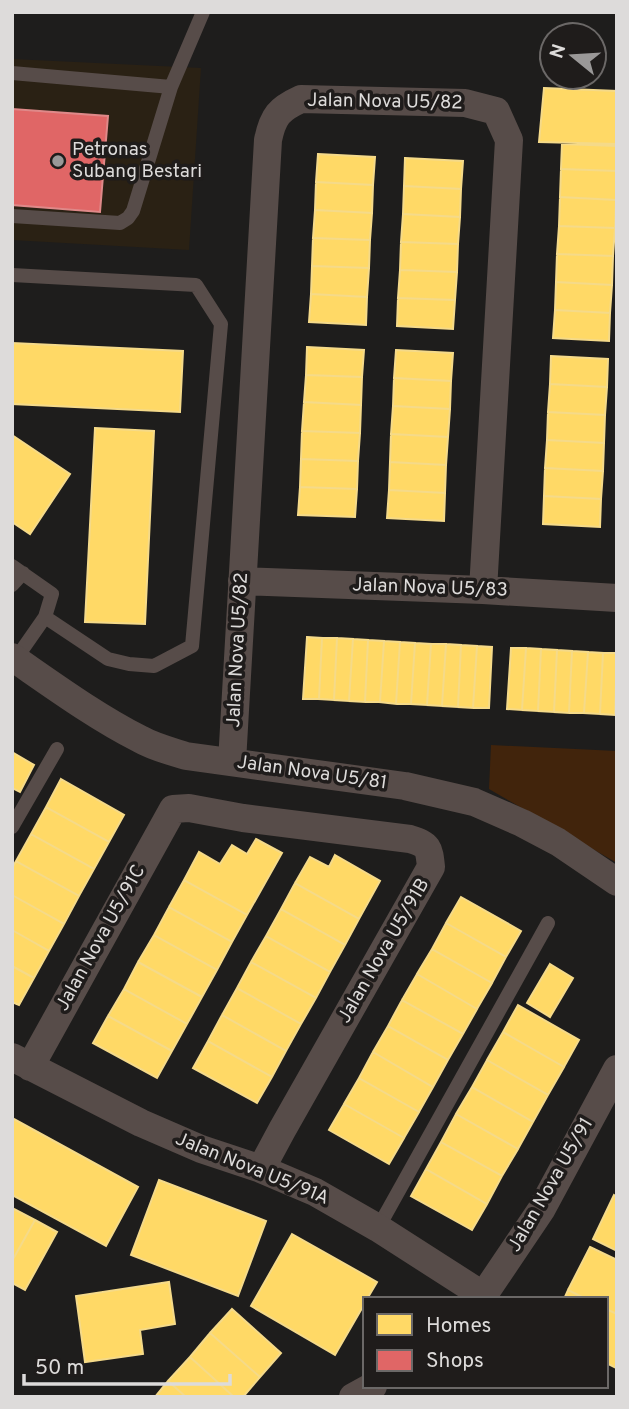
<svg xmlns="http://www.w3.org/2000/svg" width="629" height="1409" font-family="Overpass,sans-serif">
<rect width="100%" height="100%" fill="#1e1d1c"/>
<path fill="#2a2114" d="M 12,59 L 201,68 L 189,250 L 12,240 Z"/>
<path fill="#41240c" d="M 491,745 L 617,751 L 617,863 L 489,789 Z"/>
<path fill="#ffd966" stroke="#f5da89" stroke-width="2" d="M 544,88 L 617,91 L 617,144 L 539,142 Z
M 562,144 L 617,146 L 617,171 L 561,169 Z
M 318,154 L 375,157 L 373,185 L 316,182 Z
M 405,158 L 463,161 L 461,189 L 404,186 Z
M 561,169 L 617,171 L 616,200 L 560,197 Z
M 316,182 L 373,185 L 372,213 L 315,210 Z
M 404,186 L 461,189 L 460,217 L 403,214 Z
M 560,197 L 616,200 L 615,228 L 559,226 Z
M 315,210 L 372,213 L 370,240 L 313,238 Z
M 403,214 L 460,217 L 458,244 L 401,242 Z
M 559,226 L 615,228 L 613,256 L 557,254 Z
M 313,238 L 370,240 L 369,268 L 312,266 Z
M 401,242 L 458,244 L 457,272 L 400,270 Z
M 557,254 L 613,256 L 612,285 L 556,282 Z
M 312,266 L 369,268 L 367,297 L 311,294 Z
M 400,270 L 457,272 L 455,300 L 398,298 Z
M 556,282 L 612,285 L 610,313 L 555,310 Z
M 311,294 L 367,297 L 366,325 L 309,322 Z
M 398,298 L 455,300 L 453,329 L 397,326 Z
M 555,310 L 610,313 L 609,341 L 553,338 Z
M 12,343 L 183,351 L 180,412 L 12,404 Z
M 307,347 L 364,350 L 362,377 L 306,375 Z
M 396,350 L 453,353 L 451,381 L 394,378 Z
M 551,356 L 608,359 L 607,387 L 550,384 Z
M 306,375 L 362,377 L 361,405 L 304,402 Z
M 394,378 L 451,381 L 450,409 L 393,406 Z
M 550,384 L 607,387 L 605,415 L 548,412 Z
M 304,402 L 361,405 L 360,433 L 302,431 Z
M 393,406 L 450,409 L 448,437 L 391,434 Z
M 548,412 L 605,415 L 604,443 L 547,440 Z
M 95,428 L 154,431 L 145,624 L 85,622 Z
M 302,431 L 360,433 L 358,461 L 301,459 Z
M 391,434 L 448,437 L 446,465 L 390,462 Z
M 12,435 L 70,474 L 30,534 L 12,522 Z
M 547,440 L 604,443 L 603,471 L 545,468 Z
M 301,459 L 358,461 L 357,489 L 300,487 Z
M 390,462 L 446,465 L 445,493 L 389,490 Z
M 545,468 L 603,471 L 601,499 L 544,496 Z
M 300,487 L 357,489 L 355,517 L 298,515 Z
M 389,490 L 445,493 L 444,521 L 387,518 Z
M 544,496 L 601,499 L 600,527 L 543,524 Z
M 307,637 L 322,638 L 319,699 L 303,699 Z
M 322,638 L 337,638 L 334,700 L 319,699 Z
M 337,638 L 353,639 L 349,701 L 334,700 Z
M 353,639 L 368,640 L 365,702 L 349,701 Z
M 368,640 L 384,641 L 380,702 L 365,702 Z
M 384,641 L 400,642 L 396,704 L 380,702 Z
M 400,642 L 415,643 L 411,704 L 396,704 Z
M 415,643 L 431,644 L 427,705 L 411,704 Z
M 431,644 L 446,644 L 442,706 L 427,705 Z
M 446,644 L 461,645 L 458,707 L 442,706 Z
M 461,645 L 477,646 L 473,708 L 458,707 Z
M 477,646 L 492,647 L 489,708 L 473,708 Z
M 511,648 L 526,648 L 522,710 L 507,709 Z
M 526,648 L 541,649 L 538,711 L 522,710 Z
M 541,649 L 557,650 L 554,712 L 538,711 Z
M 557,650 L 572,651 L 569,713 L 554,712 Z
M 572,651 L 588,652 L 584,713 L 569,713 Z
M 588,652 L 603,653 L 600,714 L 584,713 Z
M 603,653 L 617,653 L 615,715 L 600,714 Z
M 12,752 L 34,765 L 20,792 L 12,788 Z
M 61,779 L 124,815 L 109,842 L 46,807 Z
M 46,807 L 109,842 L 94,869 L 31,834 Z
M 31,834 L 94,869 L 79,896 L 16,861 Z
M 256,839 L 282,853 L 247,915 L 184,880 L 199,852 L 220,864 L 232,845 L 247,854 Z
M 335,855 L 380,881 L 359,919 L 295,883 L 310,857 L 329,867 Z
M 16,861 L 79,896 L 64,924 L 12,895 L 12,868 Z
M 184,880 L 247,915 L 232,942 L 169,907 Z
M 295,883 L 359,919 L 345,945 L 281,909 Z
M 12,895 L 64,924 L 49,951 L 12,930 Z
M 461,897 L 521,931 L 506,957 L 446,923 Z
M 169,907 L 232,942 L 217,970 L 154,935 Z
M 281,909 L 345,945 L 330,972 L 266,936 Z
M 446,923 L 506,957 L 492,983 L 432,949 Z
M 12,930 L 49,951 L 34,978 L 12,966 Z
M 154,935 L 217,970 L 202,997 L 138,962 Z
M 266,936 L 330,972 L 316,998 L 251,962 Z
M 432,949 L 492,983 L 477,1009 L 417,974 Z
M 138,962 L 202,997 L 187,1024 L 124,989 Z
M 251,962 L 316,998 L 301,1024 L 237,988 Z
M 550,964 L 573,978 L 550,1017 L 527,1003 Z
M 12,966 L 34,978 L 19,1005 L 12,1002 Z
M 417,974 L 477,1009 L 463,1034 L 402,1000 Z
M 237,988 L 301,1024 L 286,1051 L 222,1015 Z
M 124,989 L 187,1024 L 172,1051 L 108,1016 Z
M 402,1000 L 463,1034 L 448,1060 L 388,1026 Z
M 518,1005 L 579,1040 L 564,1067 L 503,1032 Z
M 222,1015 L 286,1051 L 272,1077 L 208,1041 Z
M 108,1016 L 172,1051 L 157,1078 L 93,1043 Z
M 388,1026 L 448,1060 L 433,1087 L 373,1052 Z
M 503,1032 L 564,1067 L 548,1095 L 487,1060 Z
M 208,1041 L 272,1077 L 257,1103 L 193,1068 Z
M 373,1052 L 433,1087 L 419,1112 L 359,1078 Z
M 487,1060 L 548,1095 L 533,1122 L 472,1087 Z
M 359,1078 L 419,1112 L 404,1138 L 344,1104 Z
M 472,1087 L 533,1122 L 518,1149 L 456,1114 Z
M 344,1104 L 404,1138 L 389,1164 L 329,1130 Z
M 456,1114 L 518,1149 L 502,1176 L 441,1142 Z
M 12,1118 L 138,1187 L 106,1246 L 12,1195 Z
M 441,1142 L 502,1176 L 487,1204 L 426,1169 Z
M 426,1169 L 487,1204 L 472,1230 L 411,1196 Z
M 159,1180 L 266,1221 L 238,1296 L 131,1255 Z
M 614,1195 L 617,1197 L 617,1251 L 593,1239 Z
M 12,1208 L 35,1220 L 12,1261 Z
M 35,1220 L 57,1232 L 25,1290 L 12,1283 L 12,1261 Z
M 292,1234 L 377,1282 L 367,1299 L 365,1299 L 365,1303 L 335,1355 L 251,1306 Z
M 590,1247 L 617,1260 L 617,1314 L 606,1309 L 606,1299 L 586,1299 L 568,1290 Z
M 169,1282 L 175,1324 L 140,1330 L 143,1354 L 85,1362 L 76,1296 Z
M 568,1290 L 586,1299 L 564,1299 Z
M 232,1309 L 281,1353 L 260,1377 L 210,1333 Z
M 606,1309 L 617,1314 L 616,1368 L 606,1363 Z
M 210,1333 L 260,1377 L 243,1397 L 234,1397 L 190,1357 Z
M 190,1357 L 234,1397 L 186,1397 L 168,1381 Z
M 168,1381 L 186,1397 L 155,1397 Z"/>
<path fill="#e06666" stroke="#df8989" stroke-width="2" d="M 12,109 L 108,116 L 100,212 L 12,205 Z"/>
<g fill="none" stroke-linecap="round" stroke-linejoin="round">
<path stroke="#574c49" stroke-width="14" d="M 12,73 L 171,87 L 203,12
M 12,216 L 120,223 L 128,218 L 133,211 L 171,87
M 12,275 L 196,285 L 221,324 L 192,646 L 154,666 L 129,664 L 108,659 L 45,617 L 52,594 L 12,566
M 12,585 L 23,573
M 15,660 L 45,617
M 12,827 L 57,749
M 378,1228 L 548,923"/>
<path stroke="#574c49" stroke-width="28" d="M 242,581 L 483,590 L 617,598
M 12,657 C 54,686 95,716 140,739 C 154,747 170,751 186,756 L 405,786 L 474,802 L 522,823 L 558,842 L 617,882
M 232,762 L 268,140 C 273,116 279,109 301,99 L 465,103 L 496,111 L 509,140 L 483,590
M 12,1057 L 141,1123 L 201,1149 L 261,1169 L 315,1192 L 378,1228 L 484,1296
M 30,1067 L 173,809 L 189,808 L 243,818 L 410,839 C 429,845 429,848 431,867 L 282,1130 L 261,1169
M 481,1299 L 541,1210 L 617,1069
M 353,1397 L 373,1386"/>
</g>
<circle fill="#9a9898" stroke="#1f1c1b" stroke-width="2.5" cx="58" cy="161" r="7"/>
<g text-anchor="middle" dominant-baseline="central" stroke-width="7" stroke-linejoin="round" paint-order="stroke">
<g font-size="19" fill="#dddbda" stroke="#1f1c1b">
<text transform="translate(385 102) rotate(1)">Jalan Nova U5/82</text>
<text transform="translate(430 588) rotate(2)">Jalan Nova U5/83</text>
<text transform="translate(238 650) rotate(-87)">Jalan Nova U5/82</text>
<text transform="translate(312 773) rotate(8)">Jalan Nova U5/81</text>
<text transform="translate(101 938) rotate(-61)">Jalan Nova U5/91C</text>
<text transform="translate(384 951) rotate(-60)">Jalan Nova U5/91B</text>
<text transform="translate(252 1169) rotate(22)">Jalan Nova U5/91A</text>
<text transform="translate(551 1185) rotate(-60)">Jalan Nova U5/91</text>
</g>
<g font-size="19" fill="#dddbda" stroke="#1f1c1b" text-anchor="start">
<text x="72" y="150">Petronas<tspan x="72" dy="22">Subang Bestari</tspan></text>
</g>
</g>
<rect width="629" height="1409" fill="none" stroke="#dddbda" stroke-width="28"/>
<rect x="363" y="1297" width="245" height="91" fill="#1f1c1b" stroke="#6b6867" stroke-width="2"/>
<rect x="377" y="1314" width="35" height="21" fill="#ffd966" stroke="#6b6867" stroke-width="2"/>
<text x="426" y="1332" font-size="21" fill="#dddbda">Homes</text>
<rect x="377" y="1350" width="35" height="21" fill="#e06666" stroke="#6b6867" stroke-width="2"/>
<text x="426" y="1367" font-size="21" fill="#dddbda">Shops</text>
<g transform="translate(573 56) rotate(288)"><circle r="33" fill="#1f1c1b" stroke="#6b6867" stroke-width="2"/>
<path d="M0-5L12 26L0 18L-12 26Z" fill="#9a9898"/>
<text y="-10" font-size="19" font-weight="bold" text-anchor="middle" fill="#dddbda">N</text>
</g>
<path d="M24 1374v10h206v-10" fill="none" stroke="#dddbda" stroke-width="3.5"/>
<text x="35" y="1374" font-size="21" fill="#dddbda" stroke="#1f1c1b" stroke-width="5" paint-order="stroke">50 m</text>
</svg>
